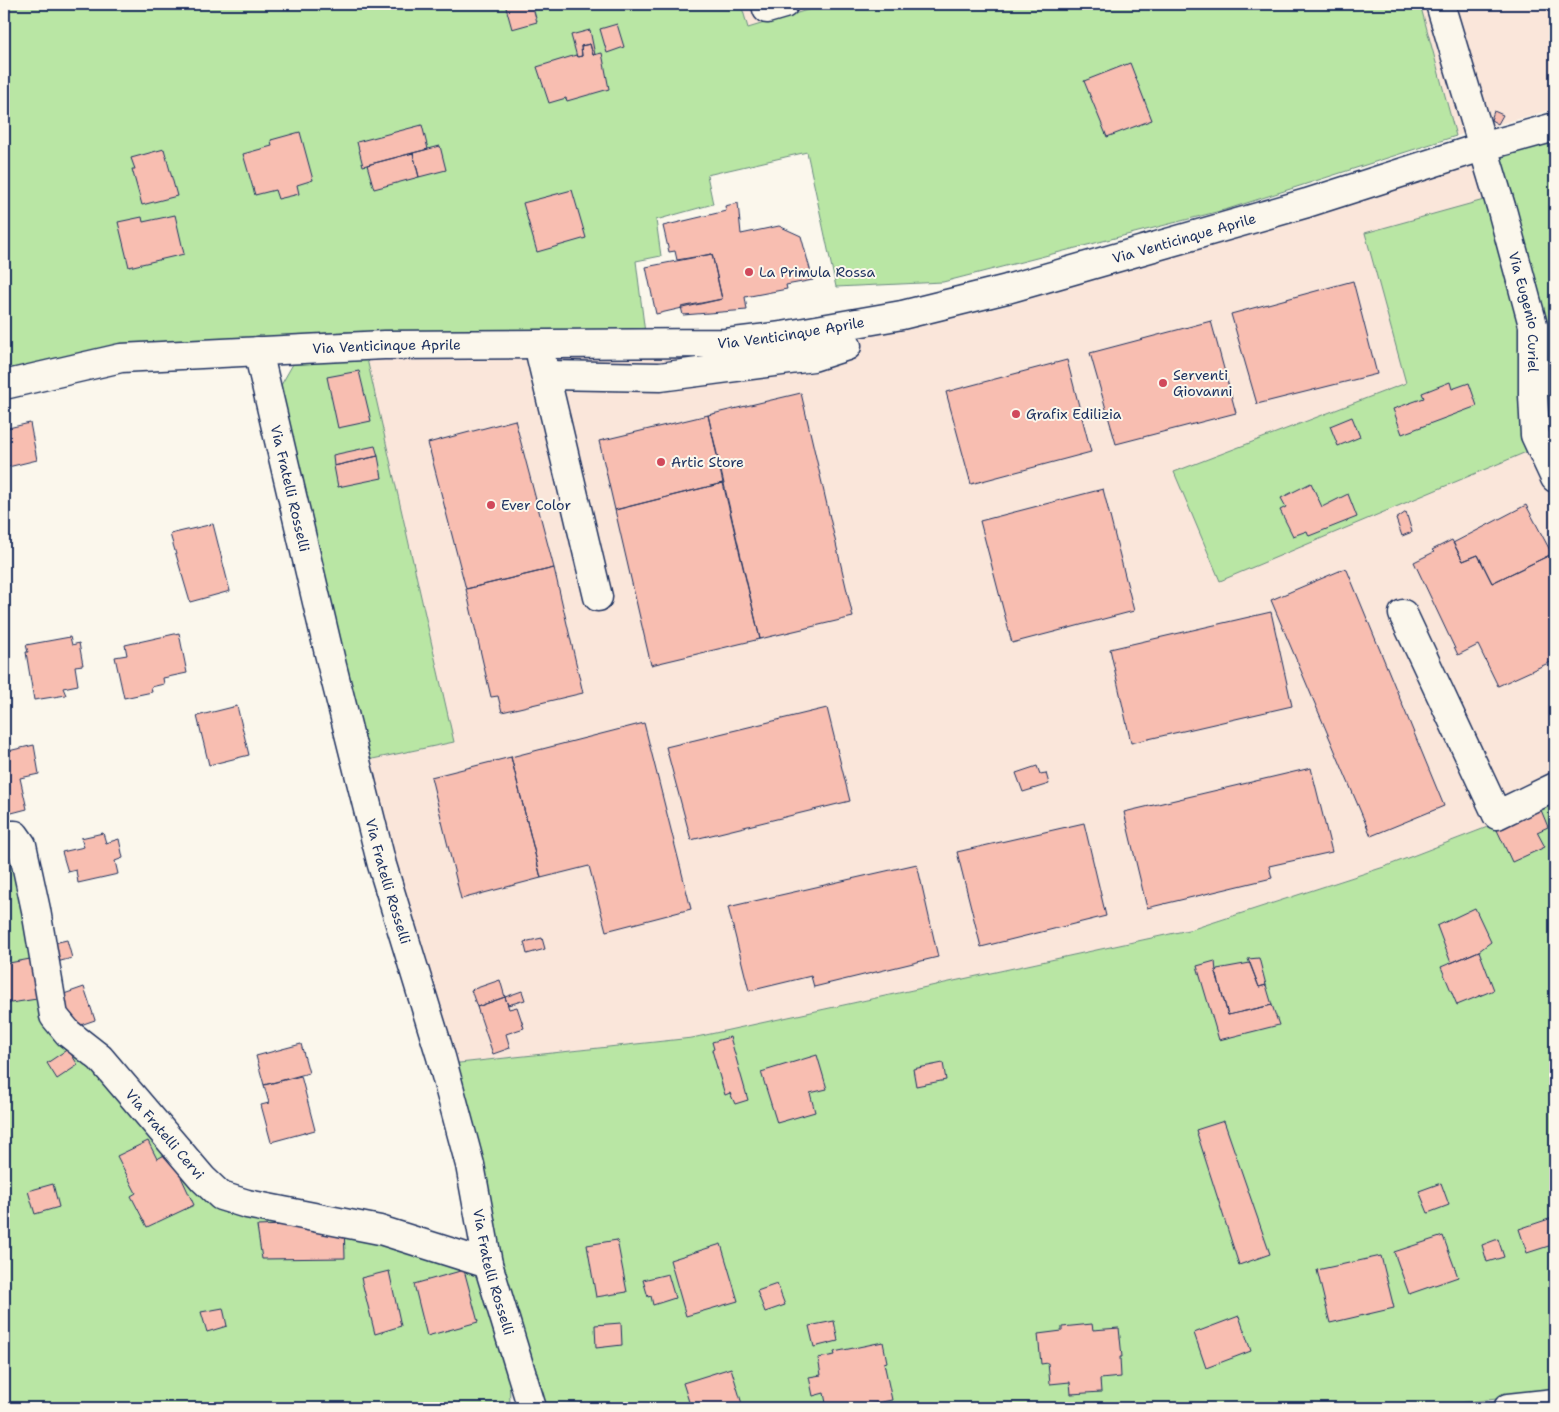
<svg xmlns="http://www.w3.org/2000/svg" width="1559" height="1412" font-family="'Shantell Sans',sans-serif">
<rect width="100%" height="100%" fill="#fbf7ec"/>
<filter id="ink" filterUnits="userSpaceOnUse"><feTurbulence type="fractalNoise" baseFrequency=".02" numOctaves="2"/><feDisplacementMap in="SourceGraphic" scale="10" xChannelSelector="R" yChannelSelector="G"/><feConvolveMatrix kernelMatrix="1 2 1 2 8 2 1 2 1" color-interpolation-filters="sRGB"/></filter>
<g filter="url(#ink)">
<path fill="#fae6da" d="M 741,4 L 826,4 L 748,28 Z
M 1420,4 L 1555,4 L 1555,109 L 1456,136 Z
M 1479,157 L 1526,439 L 1555,499 L 1555,797 L 1485,828 L 1384,867 L 1193,929 L 692,1038 L 450,1064 L 363,761 L 454,742 L 367,359 L 724,354 L 903,330 L 1009,305 L 1311,212 Z"/>
<path fill="#b9e6a4" stroke="#6a8a81" d="M 4,4 L 741,4 L 748,28 L 827,4 L 1420,4 L 1456,136 L 1228,209 L 943,282 L 836,287 L 807,152 L 707,175 L 713,204 L 656,220 L 661,256 L 636,261 L 645,333 L 344,332 L 119,347 L 4,373 Z
M 1555,133 L 1555,442 L 1549,429 L 1540,399 L 1491,152 Z
M 1491,198 L 1526,326 L 1531,450 L 1220,581 L 1174,472 L 1406,383 L 1365,233 Z
M 367,359 L 454,742 L 363,761 L 276,394 L 293,364 Z
M 1555,797 L 1555,1393 L 1410,1408 L 548,1408 L 523,1349 L 450,1064 L 692,1038 L 1193,929 L 1384,867 L 1485,828 Z
M 4,841 L 12,842 L 48,1018 L 198,1184 L 483,1269 L 509,1353 L 510,1408 L 4,1408 Z"/>
<path fill="#f8beb1" stroke="#1b2f5e" d="M 505,4 L 532,4 L 537,22 L 512,29 Z
M 617,24 L 624,47 L 607,53 L 600,29 Z
M 590,30 L 595,55 L 593,55 L 590,44 L 581,46 L 582,56 L 577,57 L 571,35 Z
M 590,44 L 593,55 L 602,53 L 609,89 L 567,101 L 566,98 L 549,103 L 537,67 L 576,55 L 577,57 L 582,56 L 581,46 Z
M 1130,63 L 1152,120 L 1107,137 L 1084,81 Z
M 1494,111 L 1503,115 L 1498,124 L 1491,120 Z
M 422,125 L 428,149 L 363,166 L 357,142 Z
M 300,132 L 313,180 L 297,185 L 299,194 L 278,199 L 275,190 L 255,195 L 243,154 L 272,146 L 271,140 Z
M 440,146 L 446,170 L 419,177 L 413,153 Z
M 164,149 L 177,196 L 142,205 L 132,169 L 135,169 L 131,158 Z
M 413,153 L 419,177 L 374,189 L 367,165 Z
M 572,190 L 586,238 L 537,252 L 523,203 Z
M 738,203 L 741,234 L 779,226 L 801,236 L 813,280 L 786,285 L 787,289 L 745,297 L 747,310 L 683,315 L 681,307 L 722,299 L 712,254 L 677,260 L 675,251 L 669,252 L 663,226 L 726,211 L 725,206 Z
M 175,215 L 184,254 L 129,267 L 118,222 L 142,217 L 143,222 Z
M 712,254 L 722,299 L 656,314 L 646,267 Z
M 1353,281 L 1377,374 L 1257,404 L 1231,314 Z
M 1211,321 L 1236,413 L 1116,444 L 1090,353 Z
M 1067,360 L 1091,452 L 971,484 L 946,392 Z
M 359,371 L 371,421 L 338,428 L 327,377 Z
M 1450,382 L 1452,389 L 1469,383 L 1477,406 L 1402,434 L 1393,409 L 1424,398 L 1422,393 Z
M 801,393 L 853,617 L 760,639 L 708,415 Z
M 708,415 L 723,483 L 615,510 L 599,441 Z
M 1352,417 L 1360,437 L 1338,446 L 1330,426 Z
M 515,420 L 554,568 L 466,589 L 428,443 Z
M 30,423 L 37,460 L 4,468 L 4,429 Z
M 375,446 L 378,456 L 334,466 L 333,455 Z
M 378,456 L 382,478 L 338,487 L 334,466 Z
M 723,483 L 760,639 L 651,665 L 615,510 Z
M 1311,483 L 1322,507 L 1348,494 L 1357,517 L 1309,536 L 1307,531 L 1293,536 L 1280,510 L 1286,507 L 1281,498 Z
M 1103,489 L 1134,611 L 1012,643 L 980,521 Z
M 1526,505 L 1552,554 L 1492,583 L 1478,555 L 1463,561 L 1453,543 Z
M 1406,512 L 1412,532 L 1402,536 L 1396,519 Z
M 213,524 L 230,591 L 190,602 L 170,534 Z
M 1452,540 L 1463,561 L 1478,555 L 1492,583 L 1552,554 L 1555,562 L 1555,660 L 1498,686 L 1478,645 L 1458,655 L 1414,562 L 1434,552 L 1432,550 Z
M 554,568 L 583,693 L 502,712 L 498,696 L 491,697 L 466,589 Z
M 1344,569 L 1347,570 L 1444,806 L 1371,836 L 1271,600 Z
M 1271,612 L 1292,706 L 1131,743 L 1110,649 Z
M 179,633 L 187,673 L 163,678 L 164,684 L 151,687 L 152,692 L 124,698 L 115,657 L 127,655 L 125,645 Z
M 70,637 L 72,645 L 79,643 L 83,665 L 75,666 L 78,685 L 63,688 L 66,695 L 34,700 L 26,652 L 28,652 L 26,645 Z
M 237,706 L 249,755 L 209,765 L 197,716 Z
M 827,708 L 850,801 L 691,840 L 666,747 Z
M 644,723 L 691,909 L 606,931 L 589,866 L 541,878 L 511,757 Z
M 34,745 L 39,774 L 20,778 L 27,809 L 4,815 L 4,752 Z
M 511,757 L 541,878 L 461,899 L 431,777 Z
M 1037,766 L 1040,774 L 1046,773 L 1049,784 L 1023,792 L 1016,773 Z
M 1311,768 L 1332,852 L 1269,866 L 1272,878 L 1147,908 L 1124,812 Z
M 1541,810 L 1548,827 L 1537,832 L 1545,847 L 1512,862 L 1497,830 Z
M 1084,823 L 1106,916 L 981,947 L 957,852 Z
M 103,833 L 106,843 L 119,839 L 123,858 L 115,861 L 118,874 L 78,883 L 76,870 L 68,872 L 62,852 L 84,847 L 81,838 Z
M 917,864 L 938,957 L 814,987 L 811,976 L 749,991 L 728,907 Z
M 1475,908 L 1491,942 L 1479,951 L 1451,963 L 1437,926 Z
M 542,938 L 545,949 L 527,954 L 524,942 Z
M 67,940 L 72,958 L 57,962 L 54,943 Z
M 1479,951 L 1494,990 L 1457,1005 L 1441,967 Z
M 1259,958 L 1266,985 L 1259,987 L 1248,959 Z
M 30,959 L 37,999 L 4,1004 L 4,964 Z
M 1215,961 L 1216,972 L 1228,1015 L 1272,1005 L 1279,1025 L 1219,1040 L 1197,966 Z
M 1250,963 L 1259,987 L 1266,985 L 1272,1005 L 1228,1015 L 1216,972 L 1217,969 Z
M 500,980 L 505,997 L 477,1007 L 471,990 Z
M 84,987 L 95,1020 L 72,1028 L 61,995 Z
M 522,991 L 525,1000 L 508,1005 L 505,997 Z
M 505,997 L 509,1009 L 517,1007 L 524,1028 L 506,1034 L 510,1048 L 493,1054 L 477,1007 Z
M 730,1037 L 748,1100 L 735,1104 L 730,1093 L 725,1095 L 712,1050 L 714,1049 L 712,1042 Z
M 301,1044 L 309,1073 L 264,1085 L 256,1056 Z
M 68,1049 L 78,1065 L 57,1079 L 47,1063 Z
M 817,1055 L 827,1089 L 810,1093 L 815,1112 L 777,1123 L 761,1072 Z
M 943,1063 L 946,1080 L 916,1086 L 913,1069 Z
M 301,1076 L 315,1130 L 271,1142 L 261,1105 L 269,1103 L 264,1085 Z
M 1224,1121 L 1270,1254 L 1239,1265 L 1196,1130 Z
M 148,1141 L 157,1159 L 174,1150 L 186,1173 L 181,1177 L 194,1205 L 147,1227 L 131,1196 L 136,1193 L 117,1156 Z
M 1441,1183 L 1449,1205 L 1428,1213 L 1419,1191 Z
M 53,1184 L 59,1207 L 35,1214 L 28,1191 Z
M 1555,1217 L 1555,1244 L 1527,1253 L 1519,1229 Z
M 344,1223 L 345,1258 L 262,1259 L 257,1226 Z
M 1443,1236 L 1458,1277 L 1409,1294 L 1394,1252 Z
M 1498,1239 L 1504,1257 L 1487,1262 L 1482,1245 Z
M 617,1240 L 627,1292 L 596,1297 L 587,1245 Z
M 721,1244 L 738,1301 L 686,1316 L 670,1260 Z
M 1381,1256 L 1394,1308 L 1330,1323 L 1317,1270 Z
M 464,1270 L 478,1322 L 427,1336 L 414,1284 Z
M 389,1271 L 401,1326 L 375,1334 L 361,1278 Z
M 668,1274 L 675,1298 L 653,1305 L 651,1296 L 648,1297 L 643,1280 Z
M 777,1284 L 785,1305 L 765,1312 L 757,1291 Z
M 223,1308 L 227,1326 L 207,1332 L 201,1312 Z
M 1239,1316 L 1251,1351 L 1206,1368 L 1194,1333 Z
M 834,1321 L 838,1341 L 814,1347 L 809,1326 Z
M 621,1323 L 622,1345 L 596,1348 L 595,1325 Z
M 1092,1324 L 1093,1330 L 1119,1328 L 1122,1357 L 1120,1357 L 1121,1377 L 1100,1379 L 1101,1392 L 1071,1394 L 1070,1382 L 1050,1384 L 1048,1363 L 1041,1364 L 1038,1334 L 1062,1331 L 1062,1327 Z
M 883,1342 L 887,1362 L 884,1363 L 892,1400 L 851,1408 L 827,1408 L 824,1393 L 813,1396 L 809,1377 L 821,1375 L 818,1358 L 835,1355 L 834,1352 Z
M 731,1368 L 742,1404 L 735,1406 L 736,1408 L 691,1408 L 683,1383 Z"/>
<g fill="none" stroke-linecap="round" stroke-linejoin="round">
<g stroke="#1b2f5e" stroke-width="31">
<g id="minor">
<path d="M 766,4 L 767,9 L 784,4"/>
<path id="s1" d="M 1440,4 L 1502,210 L 1533,325 L 1533,395 L 1535,435 L 1555,478"/>
<path id="s2" d="M 258,351 L 332,666 L 382,865 L 441,1057 L 470,1165 L 488,1264 L 532,1408"/>
<path d="M 541,357 L 598,597"/>
<path d="M 546,375 L 660,377 L 813,357 L 847,346"/>
<path id="s3" d="M 4,385 L 121,358 L 384,345 L 726,343 L 782,336 L 902,315 L 1007,289 L 1307,203 L 1482,147 L 1555,127"/>
<path d="M 1403,614 L 1497,815 L 1555,787"/>
<path id="s4" d="M 4,835 L 15,835 L 22,845 L 36,910 L 54,1016 L 68,1033 L 100,1058 L 203,1179 L 221,1196 L 247,1204 L 380,1230 L 488,1264"/>
<path d="M 1508,1408 L 1555,1403"/>
</g>
</g>
<use href="#minor" stroke="#fbf7ec" stroke-width="28"/>
</g>
</g>
<g fill="#d1495b" stroke="#fbf7ec" stroke-width="2">
<circle cx="749" cy="272" r="5"/>
<circle cx="1163" cy="383" r="5"/>
<circle cx="1016" cy="414" r="5"/>
<circle cx="661" cy="462" r="5"/>
<circle cx="491" cy="505" r="5"/>
</g>
<g text-anchor="middle" dominant-baseline="central" stroke-width="4" stroke-linejoin="round" paint-order="stroke">
<g font-size="14" fill="#1b2f5e" stroke="#fbf7ec">
<text stroke="none"><textPath href="#s3" startOffset="1196">Via Venticinque Aprile</textPath></text>
<text stroke="none"><textPath href="#s1" startOffset="320">Via Eugenio Curiel</textPath></text>
<text stroke="none"><textPath href="#s3" startOffset="791">Via Venticinque Aprile</textPath></text>
<text stroke="none"><textPath href="#s3" startOffset="386">Via Venticinque Aprile</textPath></text>
<text stroke="none"><textPath href="#s2" startOffset="141">Via Fratelli Rosselli</textPath></text>
<text stroke="none"><textPath href="#s2" startOffset="546">Via Fratelli Rosselli</textPath></text>
<text stroke="none"><textPath href="#s4" startOffset="360">Via Fratelli Cervi</textPath></text>
<text stroke="none"><textPath href="#s2" startOffset="951">Via Fratelli Rosselli</textPath></text>
</g>
<g font-size="14" fill="#1b2f5e" stroke="#fbf7ec" text-anchor="start">
<text x="759" y="272">La Primula Rossa</text>
<text x="1173" y="375">Serventi<tspan x="1173" dy="16">Giovanni</tspan></text>
<text x="1026" y="414">Grafix Edilizia</text>
<text x="671" y="462">Artic Store</text>
<text x="501" y="505">Ever Color</text>
</g>
</g>
<rect width="1559" height="1412" fill="none" stroke="#fbf7ec" stroke-width="20"/>
<rect x="10" y="10" width="1539" height="1392" fill="none" stroke="#1b2f5e" stroke-width="2" filter="url(#ink)"/>
</svg>
